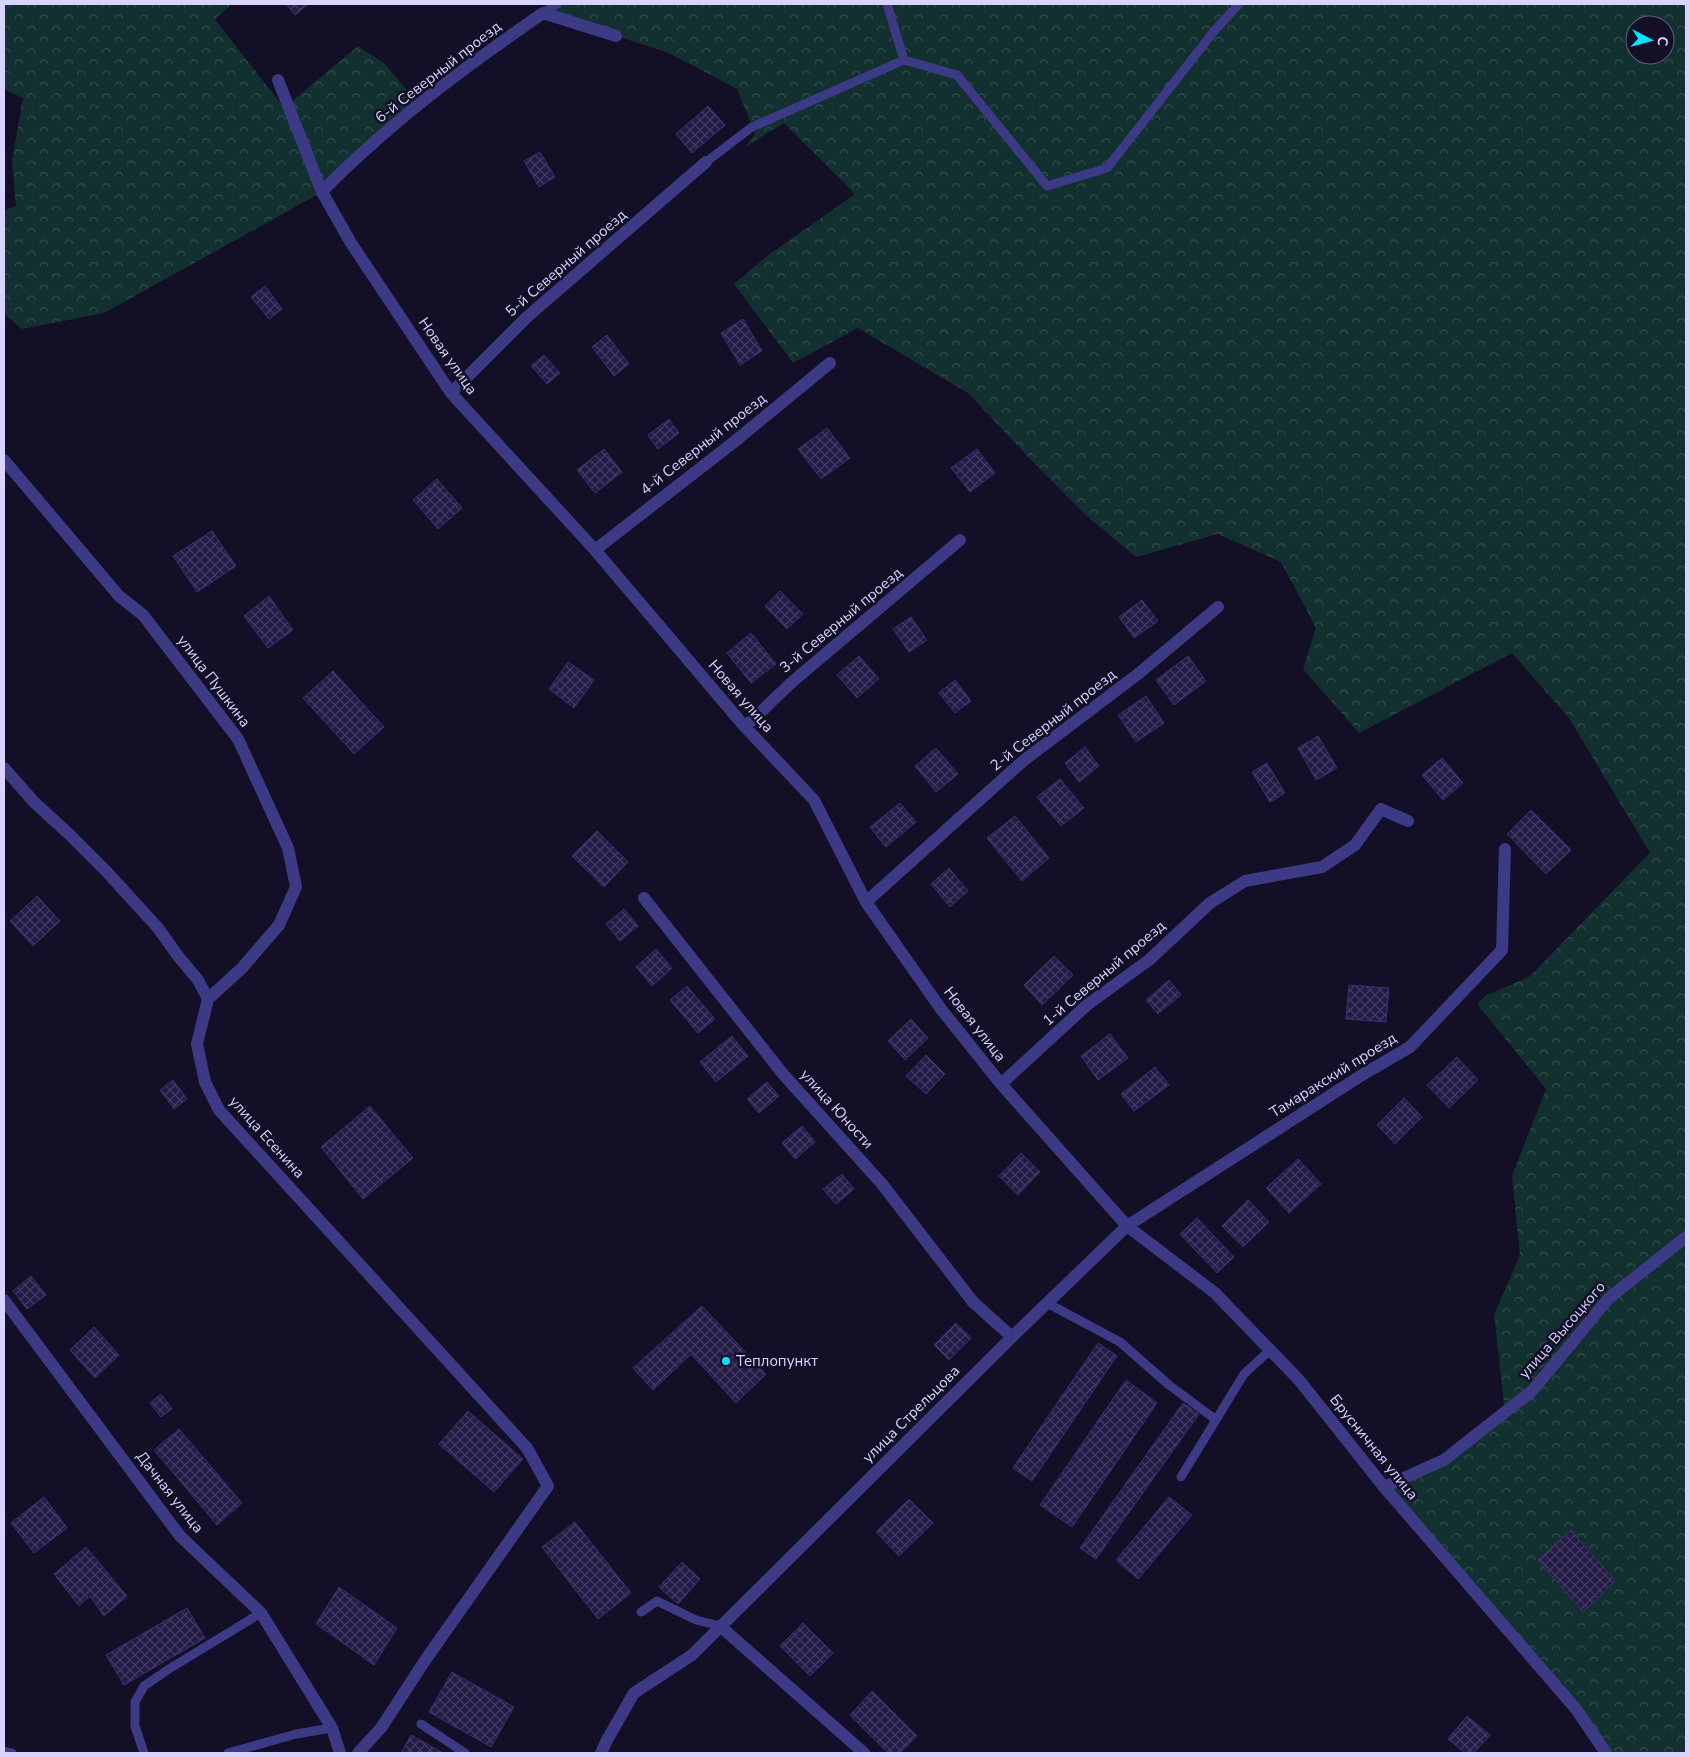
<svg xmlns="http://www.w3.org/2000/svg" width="1690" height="1757" font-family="'Nunito Sans',sans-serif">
<defs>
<pattern id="forest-crowns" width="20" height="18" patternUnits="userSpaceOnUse" patternTransform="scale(1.25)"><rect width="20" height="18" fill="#12302f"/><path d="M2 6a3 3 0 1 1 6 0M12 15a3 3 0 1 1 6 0" fill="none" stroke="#344d4e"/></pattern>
<pattern id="building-cross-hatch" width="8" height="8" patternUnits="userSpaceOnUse" patternTransform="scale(1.25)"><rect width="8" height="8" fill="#241b47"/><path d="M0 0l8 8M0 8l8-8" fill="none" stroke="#433b63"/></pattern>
</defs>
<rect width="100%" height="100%" fill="#130f26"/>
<path fill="url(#forest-crowns)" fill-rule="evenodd" d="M 4,4 L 232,4 L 215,19 L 284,108 L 358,46 L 385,64 L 418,104 L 322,192 L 104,313 L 22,329 L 4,314 L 4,211 L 16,206 L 12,161 L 23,98 L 4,89 Z
M 557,4 L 1686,4 L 1686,1753 L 1606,1753 L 1384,1487 L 1444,1460 L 1505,1412 L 1494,1315 L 1520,1255 L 1512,1176 L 1546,1089 L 1477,1004 L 1487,995 L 1529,977 L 1650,853 L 1569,718 L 1512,653 L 1359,733 L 1303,669 L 1316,628 L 1281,562 L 1218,534 L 1136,557 L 1089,518 L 1031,460 L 968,393 L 858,328 L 793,363 L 734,284 L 767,256 L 855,194 L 784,123 L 745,147 L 755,134 L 737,89 L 667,52 L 543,13 ZM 1635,25 L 1665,25 L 1665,55 L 1635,55 Z"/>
<path fill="url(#building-cross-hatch)" stroke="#3b2d73" d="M 286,4 L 308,4 L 295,15 Z
M 708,106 L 725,125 L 692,153 L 676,134 Z
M 540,152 L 555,177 L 539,187 L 524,161 Z
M 265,286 L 282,309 L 269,319 L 251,297 Z
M 743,319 L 762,351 L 740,365 L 721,333 Z
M 607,335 L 629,364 L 614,376 L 592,347 Z
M 544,355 L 560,373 L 547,384 L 531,366 Z
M 669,419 L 679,433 L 658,449 L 648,435 Z
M 827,428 L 850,458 L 821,479 L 798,449 Z
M 604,449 L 622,472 L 595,493 L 577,470 Z
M 977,449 L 995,473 L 970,492 L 951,468 Z
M 437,479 L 462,508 L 438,529 L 413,500 Z
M 212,531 L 236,566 L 197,592 L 173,556 Z
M 780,591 L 803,614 L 787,629 L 765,606 Z
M 269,596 L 293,630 L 268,648 L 244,616 Z
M 1142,600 L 1158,621 L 1134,638 L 1119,617 Z
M 911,617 L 927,640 L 909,652 L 893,629 Z
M 751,633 L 776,664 L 751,683 L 727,653 Z
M 859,656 L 879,679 L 857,698 L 837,675 Z
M 1188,656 L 1206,681 L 1174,705 L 1156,680 Z
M 568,662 L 594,680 L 574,708 L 549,689 Z
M 333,671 L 384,727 L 354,754 L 303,698 Z
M 955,680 L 971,701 L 955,713 L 939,693 Z
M 1146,696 L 1164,723 L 1136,742 L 1118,715 Z
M 1318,736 L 1337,768 L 1316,780 L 1298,748 Z
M 1085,747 L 1099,766 L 1079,782 L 1065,763 Z
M 936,748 L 958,774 L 936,792 L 915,766 Z
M 1442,758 L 1463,783 L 1443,800 L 1422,775 Z
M 1267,763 L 1285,793 L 1270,802 L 1252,772 Z
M 1060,779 L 1084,808 L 1061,826 L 1037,797 Z
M 900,803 L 916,822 L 886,847 L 870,827 Z
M 1531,810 L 1571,850 L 1546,874 L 1507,834 Z
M 1015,816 L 1049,858 L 1022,881 L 987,838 Z
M 597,831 L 628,862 L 604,887 L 572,856 Z
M 949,868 L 968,891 L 950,907 L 931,884 Z
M 37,896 L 60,921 L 33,946 L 10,921 Z
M 624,909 L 638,926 L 620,941 L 606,924 Z
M 656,949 L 672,968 L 652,986 L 636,967 Z
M 1054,956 L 1073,975 L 1042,1005 L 1024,985 Z
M 1169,980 L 1181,995 L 1158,1014 L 1146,1000 Z
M 1349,985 L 1389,988 L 1386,1022 L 1346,1019 Z
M 687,986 L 715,1019 L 698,1033 L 670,1000 Z
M 911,1019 L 928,1038 L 905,1060 L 888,1041 Z
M 1110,1034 L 1128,1058 L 1098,1080 L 1081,1056 Z
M 732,1036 L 748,1056 L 716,1082 L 700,1062 Z
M 926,1055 L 945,1074 L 926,1094 L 906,1076 Z
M 1457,1057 L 1478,1080 L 1449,1108 L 1427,1085 Z
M 1155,1067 L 1169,1085 L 1134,1111 L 1121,1094 Z
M 173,1080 L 187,1099 L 174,1109 L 160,1090 Z
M 767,1082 L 779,1096 L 759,1113 L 747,1099 Z
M 1404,1098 L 1422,1117 L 1395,1144 L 1377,1125 Z
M 370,1106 L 413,1158 L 363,1199 L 321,1147 Z
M 802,1126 L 815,1142 L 795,1159 L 782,1143 Z
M 1021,1153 L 1040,1172 L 1018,1195 L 999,1176 Z
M 1298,1159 L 1321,1184 L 1289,1213 L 1266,1188 Z
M 842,1174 L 854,1189 L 836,1204 L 823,1189 Z
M 1248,1200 L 1269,1222 L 1243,1247 L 1222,1226 Z
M 1197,1218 L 1234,1257 L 1217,1273 L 1180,1234 Z
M 31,1276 L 46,1295 L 27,1309 L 13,1291 Z
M 702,1306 L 766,1374 L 736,1403 L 691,1354 L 653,1390 L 633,1368 Z
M 956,1323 L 971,1338 L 949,1360 L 934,1345 Z
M 94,1327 L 119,1355 L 95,1378 L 70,1350 Z
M 1098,1343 L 1117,1356 L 1032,1481 L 1013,1468 Z
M 1126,1380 L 1157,1403 L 1072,1527 L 1040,1505 Z
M 161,1394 L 172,1409 L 161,1417 L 150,1403 Z
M 1183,1403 L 1199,1414 L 1096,1559 L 1080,1548 Z
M 468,1411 L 523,1459 L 494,1492 L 439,1444 Z
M 179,1429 L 242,1503 L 217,1525 L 154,1450 Z
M 44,1497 L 67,1528 L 34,1553 L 11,1523 Z
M 1169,1497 L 1192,1515 L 1138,1579 L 1116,1560 Z
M 909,1499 L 933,1523 L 899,1556 L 876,1532 Z
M 575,1522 L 631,1593 L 598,1619 L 542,1547 Z
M 1571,1530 L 1615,1581 L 1583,1612 L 1538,1560 Z
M 86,1547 L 127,1596 L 104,1616 L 90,1596 L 79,1606 L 54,1574 Z
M 682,1562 L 700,1579 L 678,1604 L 659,1587 Z
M 339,1587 L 397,1628 L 374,1665 L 316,1624 Z
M 187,1608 L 205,1638 L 124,1685 L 106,1655 Z
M 803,1623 L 833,1653 L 810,1676 L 780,1646 Z
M 452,1672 L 514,1707 L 491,1747 L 429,1712 Z
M 872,1691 L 917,1736 L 900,1753 L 888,1753 L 850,1715 Z
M 1467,1716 L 1490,1735 L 1474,1753 L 1465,1753 L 1448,1739 Z
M 411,1735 L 443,1753 L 401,1753 Z"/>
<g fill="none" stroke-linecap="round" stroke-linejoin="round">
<path stroke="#3d3a85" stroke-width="9" d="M 887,4 L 904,60
M 543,13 L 557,4
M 706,162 L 752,127 L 904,60 L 957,75 L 1047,186 L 1107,168 L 1215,30 L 1239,4
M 1047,1303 L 1120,1342 L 1169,1385 L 1215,1419
M 1181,1477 L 1244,1374 L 1270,1350
M 641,1612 L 657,1601 L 696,1620 L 720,1626
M 421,1724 L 465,1753
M 4,1751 L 12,1753
M 144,1753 L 135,1726 L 135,1702 L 144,1686 L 169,1669 L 261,1613
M 228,1753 L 296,1734 L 332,1728"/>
<path stroke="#3d3a85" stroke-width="12" d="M 278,80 L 322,192 L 351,243 L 451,393 L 595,550 L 745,727 L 814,800 L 866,902 L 941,1009 L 1001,1084 L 1127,1226 L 1215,1293 L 1299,1380 L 1384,1487 L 1576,1709 L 1606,1753
M 322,192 C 340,172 360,155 380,137 C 431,92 487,52 543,13 L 616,36
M 451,393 L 527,317 L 706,162
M 4,460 L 119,596 L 143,615 L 238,739 L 288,848 L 296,887 L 279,925 L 242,968 L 208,999
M 595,550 L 734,442 L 830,363
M 745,727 L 792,682 L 960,540
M 4,768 L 34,802 L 70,835 L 106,871 L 158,928 L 178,956 L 198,980 L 208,999 L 197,1044 L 205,1082 L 219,1110 L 527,1448 L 548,1486 L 426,1659 L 381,1728 L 358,1753
M 644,898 L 783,1074 L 882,1184 L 973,1302 L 1012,1337
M 866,902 L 1023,761 L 1138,674 L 1218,607
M 1001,1084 L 1087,1005 L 1149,960 L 1210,903 L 1245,881 L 1322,867 L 1355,845 L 1381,809 L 1408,821
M 4,1300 L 180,1536 L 261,1613 L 332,1728 L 340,1753
M 1384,1487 L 1444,1460 L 1532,1391 L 1609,1298 L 1686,1237
M 720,1626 L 864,1753
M 601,1753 L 607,1740 L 634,1693 L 692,1655 L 1012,1337 L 1127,1226 L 1362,1075 L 1410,1047 L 1502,950 L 1505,849"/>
</g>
<circle fill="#00e5ff" stroke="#130f26" stroke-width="2" cx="726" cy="1361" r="5"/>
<g text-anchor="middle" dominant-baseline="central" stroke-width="5" stroke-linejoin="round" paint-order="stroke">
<g font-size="15" fill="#d9d4ff" stroke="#130f26">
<text transform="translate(438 72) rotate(-38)">6-й Северный проезд</text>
<text transform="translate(566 263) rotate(-41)">5-й Северный проезд</text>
<text transform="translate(448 356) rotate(55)">Новая улица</text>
<text transform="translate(703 444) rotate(-38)">4-й Северный проезд</text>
<text transform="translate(841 620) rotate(-40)">3-й Северный проезд</text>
<text transform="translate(214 681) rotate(53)">улица Пушкина</text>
<text transform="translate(741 696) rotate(49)">Новая улица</text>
<text transform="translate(1053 720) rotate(-38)">2-й Северный проезд</text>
<text transform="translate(1104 973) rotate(-40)">1-й Северный проезд</text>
<text transform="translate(975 1024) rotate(52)">Новая улица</text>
<text transform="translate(1333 1075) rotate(-32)">Тамаракский проезд</text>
<text transform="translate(837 1109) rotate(48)">улица Юности</text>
<text transform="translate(267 1137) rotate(48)">улица Есенина</text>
<text transform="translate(1562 1330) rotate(-49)">улица Высоцкого</text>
<text transform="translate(911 1414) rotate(-45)">улица Стрельцова</text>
<text transform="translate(1374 1447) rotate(51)">Брусничная улица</text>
<text transform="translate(170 1492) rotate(52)">Дачная улица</text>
</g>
<g font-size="15" fill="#d9d4ff" stroke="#130f26" text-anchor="start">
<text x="736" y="1361">Теплопункт</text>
</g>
</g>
<rect width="1690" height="1757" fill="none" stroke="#d9d4ff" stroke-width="10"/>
<g transform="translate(1650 40) rotate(96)"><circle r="24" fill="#130f26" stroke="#625e7d"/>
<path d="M0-4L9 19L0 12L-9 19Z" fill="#00e5ff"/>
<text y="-8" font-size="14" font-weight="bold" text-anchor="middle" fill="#d9d4ff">С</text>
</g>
</svg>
